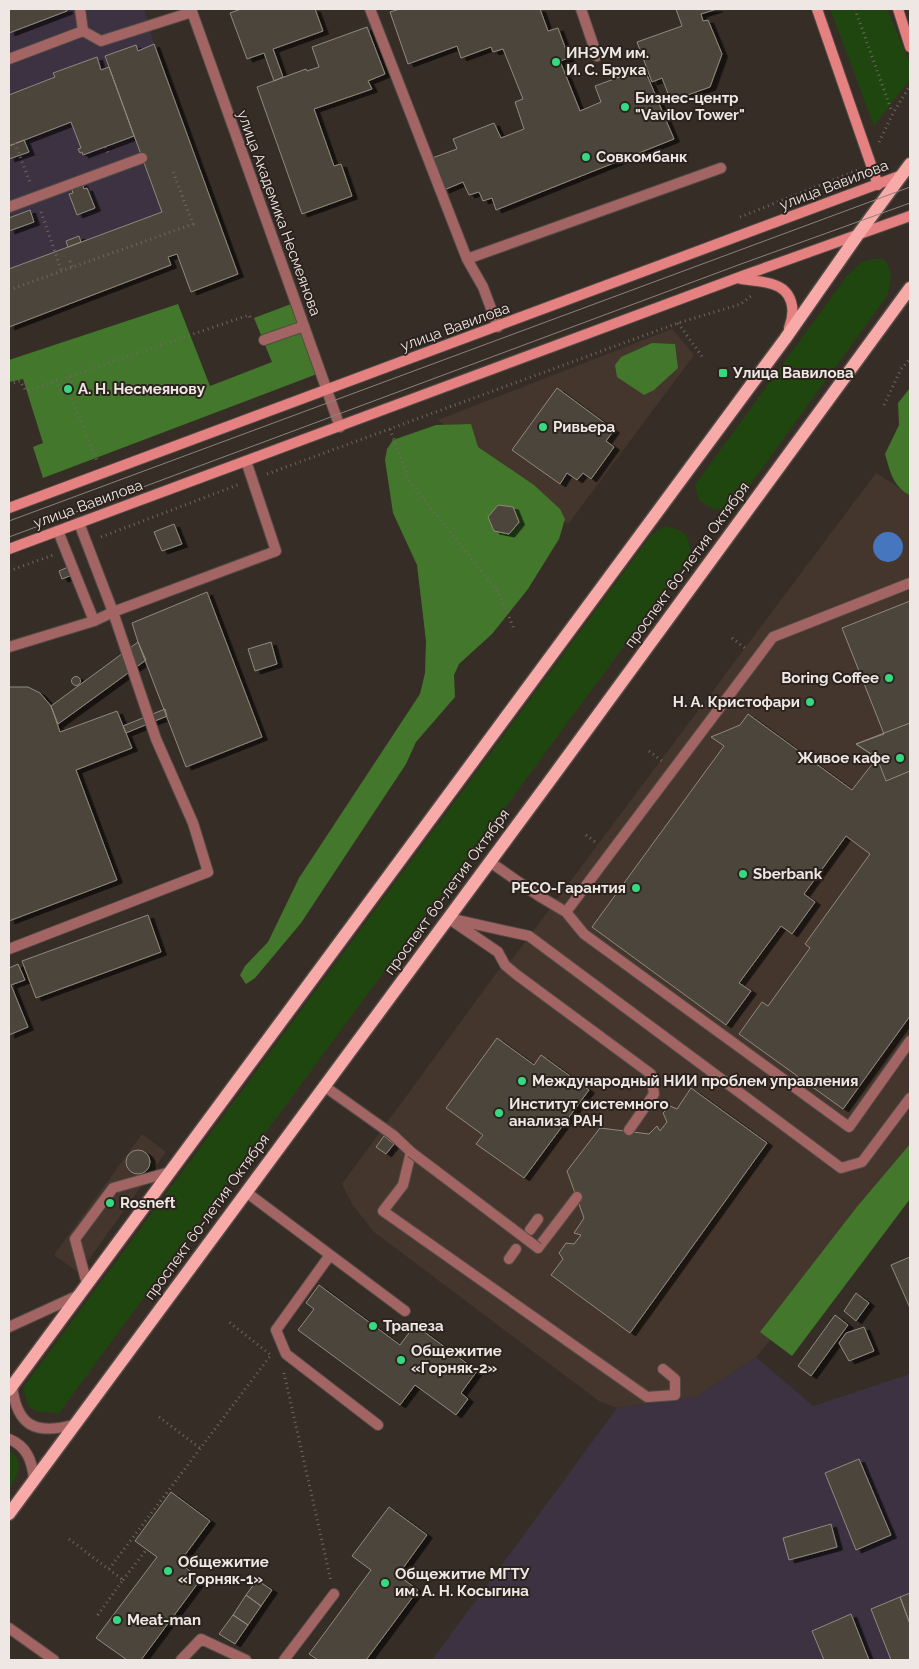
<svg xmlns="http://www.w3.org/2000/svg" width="919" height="1669" font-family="Raleway,sans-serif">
<defs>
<filter id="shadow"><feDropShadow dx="5.5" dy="3" stdDeviation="0" flood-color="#0009"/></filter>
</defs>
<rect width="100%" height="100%" fill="#372d27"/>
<path fill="#45362d" d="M 672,329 L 694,355 L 568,524 L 438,420 Z
M 876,473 L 910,495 L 910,1174 L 756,1357 L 697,1397 L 617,1408 L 599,1401 L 374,1232 L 352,1204 L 342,1184 L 498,971 L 513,958 Z
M 142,1134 L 166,1152 L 79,1273 L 54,1255 Z"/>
<path fill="#3c3242" d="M 9,9 L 144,9 L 154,44 L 238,274 L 191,292 L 177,254 L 169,257 L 171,265 L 9,327 Z
M 756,1357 L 813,1406 L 910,1374 L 910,1660 L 432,1660 L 617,1408 L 697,1397 Z"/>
<path fill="#20460f" d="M 830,9 L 887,9 L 910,63 L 910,79 L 874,126 Z
M 874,259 L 884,259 C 894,274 891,280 887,296 L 736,504 C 718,513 715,511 699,500 L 695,485 L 846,277 L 862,262 Z
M 665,526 C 687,531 688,534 691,555 L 59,1413 L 38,1412 L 28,1406 L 23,1388 L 652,534 Z
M 9,1451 C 26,1460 17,1477 9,1489 Z"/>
<path fill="#42772c" d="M 178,304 L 210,386 L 272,362 L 254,318 L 291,304 L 317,374 L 43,478 L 33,447 L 43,443 L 23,379 L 9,382 L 9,360 Z
M 652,343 L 675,344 L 678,368 L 654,390 L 644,395 L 617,377 L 615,365 L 621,357 Z
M 910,388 L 910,495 C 893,487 890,471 885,454 L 899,425 L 898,403 Z
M 471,424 L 478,447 L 534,485 L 560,509 L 565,519 L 559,539 L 528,589 L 492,634 L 459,664 L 454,675 L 455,697 L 416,742 L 406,764 L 301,923 L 255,978 L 246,984 L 240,975 L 245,966 L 268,942 L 299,878 L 420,694 L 425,673 L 426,641 L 417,565 L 393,513 L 385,460 L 387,449 L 393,440 L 436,425 Z
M 910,1144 L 910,1199 L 792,1356 L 760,1332 L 856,1208 Z"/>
<path fill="#4676bd" d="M873 547a15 15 0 1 1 30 0a15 15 0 1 1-30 0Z"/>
<path fill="#4b453b" stroke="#90897e" filter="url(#shadow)" d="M 9,9 L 67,9 L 67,11 L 9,33 Z
M 241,9 L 315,9 L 323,31 L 273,49 L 283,77 L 274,81 L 264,53 L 247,59 L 230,13 Z
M 400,9 L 540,9 L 548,31 L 558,28 L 569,58 L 560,61 L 580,111 L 601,102 L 595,86 L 644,68 L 674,139 L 496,210 L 492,198 L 483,201 L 479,192 L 469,195 L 463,182 L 444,190 L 432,158 L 457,149 L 453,139 L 494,123 L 501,138 L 524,129 L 515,102 L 523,99 L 503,49 L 493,52 L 491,47 L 461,58 L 457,46 L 408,64 L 390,12 Z
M 676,9 L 717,9 L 701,14 L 703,21 L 708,20 L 722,54 L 710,87 L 671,101 L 662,78 L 652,82 L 637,42 L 682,26 Z
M 367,27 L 385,74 L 368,81 L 372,89 L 314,109 L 334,166 L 341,164 L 352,196 L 302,214 L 257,87 L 306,69 L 307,71 L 319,67 L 312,47 Z
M 154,44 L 238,274 L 191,292 L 177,254 L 168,257 L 171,265 L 9,327 L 9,269 L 162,212 L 105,56 L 136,45 L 138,51 Z
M 97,57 L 101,70 L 109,67 L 134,136 L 83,155 L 82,152 L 80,153 L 78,149 L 81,148 L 71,122 L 9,146 L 9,95 L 55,77 L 53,73 Z
M 24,140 L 29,152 L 9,159 L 9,146 Z
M 82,183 L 84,189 L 87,188 L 95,208 L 77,215 L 69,194 L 73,193 L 71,187 Z
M 30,210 L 34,222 L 9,231 L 9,218 Z
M 79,236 L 81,242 L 68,247 L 66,241 Z
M 557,388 L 614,430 L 606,441 L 614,447 L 591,479 L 583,473 L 577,480 L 567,473 L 560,484 L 512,450 Z
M 498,505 L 513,507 L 519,522 L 509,534 L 494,531 L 488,517 Z
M 174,524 L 182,544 L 162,551 L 154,532 Z
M 68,567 L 72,575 L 62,579 L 59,571 Z
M 207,592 L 262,737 L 186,767 L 138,642 L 132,623 Z
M 910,601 L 910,1016 L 843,1109 L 739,1034 L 762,1002 L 768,1006 L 810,948 L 805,944 L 870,854 L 846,836 L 804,894 L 815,902 L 792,934 L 781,926 L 739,983 L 751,991 L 726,1025 L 592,927 L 724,746 L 711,737 L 740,725 L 748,714 L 852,790 L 877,758 L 856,744 L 884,734 L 842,628 Z
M 138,642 L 146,660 L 58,724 L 51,706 Z
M 271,642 L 277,664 L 255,671 L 248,649 Z
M71.5 681a4.5 4.5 0 1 1 9 0a4.5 4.5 0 1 1-9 0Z
M 9,687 L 28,687 L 40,693 L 51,706 L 60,732 L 117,711 L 132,748 L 76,770 L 117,880 L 9,921 Z
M 165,709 L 167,716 L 126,733 L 123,726 Z
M 910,723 L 910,771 L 886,781 L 877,758 L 856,744 Z
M 148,915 L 161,952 L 36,998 L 22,961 Z
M 18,964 L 25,980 L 11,985 L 28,1027 L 9,1035 L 9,968 Z
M 497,1038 L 534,1065 L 541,1055 L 589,1090 L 524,1178 L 476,1144 L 483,1135 L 446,1108 Z
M 691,1088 L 767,1143 L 630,1333 L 551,1275 L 563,1259 L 559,1253 L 566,1243 L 574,1244 L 581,1235 L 574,1233 L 584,1218 L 567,1171 L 600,1128 L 649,1134 L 657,1126 L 660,1131 L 667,1122 L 663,1113 L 670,1106 L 677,1109 Z
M 384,1136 L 394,1144 L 386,1154 L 376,1147 Z
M126 1162a12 12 0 1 1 24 0a12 12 0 1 1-24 0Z
M 910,1257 L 910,1308 L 891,1265 Z
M 319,1285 L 400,1345 L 415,1325 L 477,1371 L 461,1393 L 468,1399 L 456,1415 L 415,1385 L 400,1405 L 298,1330 L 314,1309 L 306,1303 Z
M 856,1293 L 869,1303 L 856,1321 L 844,1311 Z
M 835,1315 L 848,1325 L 811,1376 L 798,1366 Z
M 864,1327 L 874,1351 L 849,1361 L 839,1343 L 846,1333 Z
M 859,1459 L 891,1535 L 856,1550 L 825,1473 Z
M 171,1492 L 210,1521 L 179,1563 L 201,1579 L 141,1660 L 127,1660 L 96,1638 L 157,1557 L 135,1541 Z
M 389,1507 L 427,1535 L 398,1575 L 418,1590 L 366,1660 L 318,1660 L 309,1654 L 371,1570 L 352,1556 Z
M 831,1524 L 837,1547 L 789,1560 L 783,1538 Z
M 257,1580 L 272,1590 L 261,1606 L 246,1595 Z
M 910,1593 L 910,1624 L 900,1597 Z
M 246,1595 L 261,1606 L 248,1625 L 233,1615 Z
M 900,1597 L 910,1624 L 910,1660 L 891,1660 L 871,1609 Z
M 851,1614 L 869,1660 L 824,1660 L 812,1631 Z
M 233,1615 L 248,1625 L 235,1644 L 219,1634 Z"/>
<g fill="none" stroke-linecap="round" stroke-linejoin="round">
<g stroke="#544b45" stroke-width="12">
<path id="lane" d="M 370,9 L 467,259
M 581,9 L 597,56
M 83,31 L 101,41 L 192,12
M 9,59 L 83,31 L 80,9
M 9,207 L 142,158
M 498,327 L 483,287 L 467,259 L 721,168
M 264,340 L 304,326
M 58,531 L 94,621
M 9,647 L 94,621 L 113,612 L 276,551 L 246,461
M 490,862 L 539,896 L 566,912 L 773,637 L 910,583
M 566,912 L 584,934 L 849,1127 L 910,1041
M 9,949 L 208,872 L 193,823 L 156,739 L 113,612 L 79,523
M 324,1086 L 393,1135 L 411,1152 L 403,1185 L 383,1211 L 647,1397 L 675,1395 L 675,1379 L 663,1369
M 629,1130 L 654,1094 L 651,1074 L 517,975 L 505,965 L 498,952 L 448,918 L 529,936 L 841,1168 L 862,1162 L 910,1098
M 246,1192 L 405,1311
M 530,1230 L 538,1219
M 538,1248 L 577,1197
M 330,1255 L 276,1330 L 286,1354 L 378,1425
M 509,1259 L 516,1249
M 87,1284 L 75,1239 L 113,1188 L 170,1172
M 9,1327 L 79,1295
M 9,1628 L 54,1660
M 181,1660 L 201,1639 L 246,1660
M 284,1660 L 334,1594"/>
</g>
<g stroke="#544b45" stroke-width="12">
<path id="street" d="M 191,9 L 340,427
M 12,1386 C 17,1426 35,1435 73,1425
M 9,1439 C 27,1446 32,1461 34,1479"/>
</g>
<g stroke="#544b45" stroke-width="12">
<path id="secondary" d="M 817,9 L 878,185
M 898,9 L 910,47
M 737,278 C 748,281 760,280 772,284 C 793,290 796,310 789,328
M 9,508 L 902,175
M 9,549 L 745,275 L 910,216"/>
</g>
<g stroke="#544b45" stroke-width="15">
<path id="primary" d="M 9,1390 L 785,339 L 857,236 L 910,164
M 9,1514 L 554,775 L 910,288"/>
</g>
<path stroke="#706762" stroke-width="3" stroke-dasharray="1 4" stroke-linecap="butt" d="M 855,9 L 892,112
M 879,142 L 893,113 L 910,86
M 15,143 L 31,185
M 105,147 L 109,155
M 41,212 L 62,272
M 740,217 L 858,170
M 70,261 L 73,269
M 9,290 L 193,224 L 172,169
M 678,323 L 703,358
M 56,380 L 62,392 L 69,394 L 74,389 L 69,376
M 9,384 L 20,381 L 26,391 L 249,315 L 251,319
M 68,389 L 97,461
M 884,405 L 901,369 L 910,359
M 390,429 L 410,482 L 499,593 L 514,629
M 267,474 L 678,323 L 741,304 L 751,296
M 101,537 L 240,484
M 9,571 L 53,555
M 732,638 L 745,648
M 649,751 L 662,761
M 586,835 L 598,844
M 284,1373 L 331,1581
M 159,1417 L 200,1448
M 69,1539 L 123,1580 L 97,1616
M 109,1569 L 271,1355 L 229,1322
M 123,1580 L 146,1550"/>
<use href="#lane" stroke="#a36564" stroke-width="10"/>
<use href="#street" stroke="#a36564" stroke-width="10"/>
<use href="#secondary" stroke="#e58180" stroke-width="10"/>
<use href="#primary" stroke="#f8aaa8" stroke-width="12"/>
<path stroke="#8b827d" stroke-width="1" d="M 9,521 L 910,187
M 9,537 L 741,264 L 910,203"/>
<g stroke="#544b45" stroke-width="12" stroke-linecap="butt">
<path id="lane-bridge" d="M 411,1152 L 538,1248"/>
</g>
<use href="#lane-bridge" stroke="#a36564" stroke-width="10"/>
</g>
<g fill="#36d880" stroke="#2d231e" stroke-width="2">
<circle cx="556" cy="62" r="5"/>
<circle cx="625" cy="107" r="5"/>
<circle cx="586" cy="157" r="5"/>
<rect x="718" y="368" width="10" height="10" rx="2.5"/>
<circle cx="68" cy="389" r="5"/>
<circle cx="543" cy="427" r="5"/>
<circle cx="889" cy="678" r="5"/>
<circle cx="810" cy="702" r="5"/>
<circle cx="900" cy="758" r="5"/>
<circle cx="743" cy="874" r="5"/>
<circle cx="636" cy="888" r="5"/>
<circle cx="522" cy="1081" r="5"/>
<circle cx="499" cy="1113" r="5"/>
<circle cx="110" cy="1203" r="5"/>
<circle cx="373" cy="1326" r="5"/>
<circle cx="401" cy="1360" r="5"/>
<circle cx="168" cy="1571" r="5"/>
<circle cx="385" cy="1583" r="5"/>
<circle cx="117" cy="1620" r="5"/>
</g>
<g text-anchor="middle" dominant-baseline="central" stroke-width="4" stroke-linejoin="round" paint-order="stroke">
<g font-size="15" font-weight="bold" fill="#eee7e3" stroke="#2d231e" text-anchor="start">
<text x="566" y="53">ИНЭУМ им.<tspan x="566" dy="17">И. С. Брука</tspan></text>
<text x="635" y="98">Бизнес-центр<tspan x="635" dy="17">"Vavilov Tower"</tspan></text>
<text x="596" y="157">Совкомбанк</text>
<text x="733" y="373">Улица Вавилова</text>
<text x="78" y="389">А. Н. Несмеянову</text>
<text x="553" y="427">Ривьера</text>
<text x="879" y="678" text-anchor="end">Boring Coffee</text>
<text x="800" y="702" text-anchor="end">Н. А. Кристофари</text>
<text x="890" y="758" text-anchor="end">Живое кафе</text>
<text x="753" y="874">Sberbank</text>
<text x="626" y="888" text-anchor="end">РЕСО-Гарантия</text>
<text x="532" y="1081">Международный НИИ проблем управления</text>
<text x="509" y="1104">Институт системного<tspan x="509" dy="17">анализа РАН</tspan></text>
<text x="120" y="1203">Rosneft</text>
<text x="383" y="1326">Трапеза</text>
<text x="411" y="1351">Общежитие<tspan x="411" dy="17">«Горняк-2»</tspan></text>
<text x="178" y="1562">Общежитие<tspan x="178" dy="17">«Горняк-1»</tspan></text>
<text x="395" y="1574">Общежитие МГТУ<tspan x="395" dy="17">им. А. Н. Косыгина</tspan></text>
<text x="127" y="1620">Meat-man</text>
</g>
<g font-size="15" fill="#eee7e3" stroke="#2d231e">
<text transform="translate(834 185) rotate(-21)">улица Вавилова</text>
<text transform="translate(279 213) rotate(70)">улица Академика Несмеянова</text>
<text transform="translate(455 327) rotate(-20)">улица Вавилова</text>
<text transform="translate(88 504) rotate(-20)">улица Вавилова</text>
<text transform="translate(687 565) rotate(-54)">проспект 60-летия Октября</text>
<text transform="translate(447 892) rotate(-54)">проспект 60-летия Октября</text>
<text transform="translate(207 1217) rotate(-54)">проспект 60-летия Октября</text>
</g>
</g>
<rect width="919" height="1669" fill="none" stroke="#eee7e3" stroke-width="20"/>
</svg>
